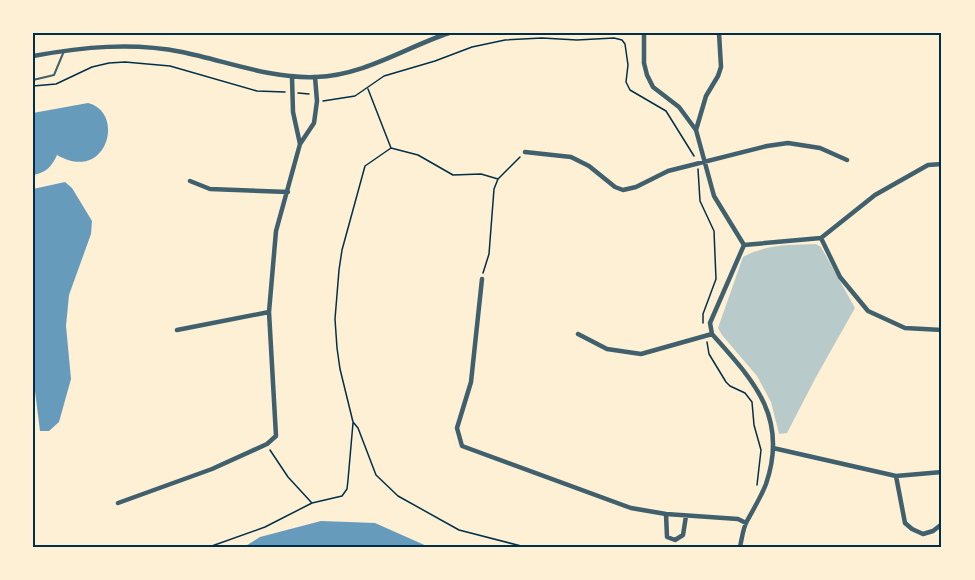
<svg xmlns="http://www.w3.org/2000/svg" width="975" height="580" font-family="'Golos Text',sans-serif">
<rect width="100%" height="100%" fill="#fdf0d5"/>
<path fill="#b9caca" d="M 816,244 L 821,247 L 855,308 L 816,377 L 787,433 L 779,434 L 771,402 L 757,376 L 722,335 L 718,328 L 743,257 C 765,244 792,245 816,244 Z"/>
<path fill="#669bbc" d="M 88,103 C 126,112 107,184 57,155 C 52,166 46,173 33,175 L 33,113 Z
M 65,182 L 72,188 L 92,221 L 91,234 L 69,295 L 66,326 L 71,379 L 59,422 L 49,431 L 40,431 L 33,375 L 33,189 Z
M 321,521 L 375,523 L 429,547 L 244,547 L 260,537 Z"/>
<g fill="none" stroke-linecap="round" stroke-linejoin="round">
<path stroke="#003049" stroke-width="1.5" d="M 33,86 L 56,84 L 92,67 L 109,63 L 125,62 L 170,66 L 257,91 L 285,92
M 368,89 L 391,148 L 418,155 L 453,175 L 481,174 L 498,179
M 298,93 L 309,94
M 323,101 L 355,96 L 384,76 L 435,61 L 472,47 L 505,40 L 542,38 L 577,40 L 614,38 L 622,40 L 625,44 L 628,65 L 626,82 L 630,90 L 666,111 L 694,156
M 391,148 L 365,166 L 342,250 L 339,270 L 335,319 L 337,348 L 340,369 L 353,422 L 358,428 L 376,475 L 398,496 L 459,530 L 525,547
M 698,169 L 700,201 L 714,231 L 716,279 L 703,314 L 703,323
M 483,273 L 489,254 L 494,189 L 498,179 L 520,157
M 707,342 L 709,354 L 726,382 L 730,386 L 745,393 L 752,402 L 754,425 L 761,450 L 757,485
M 270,450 L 288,477 L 311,502
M 209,547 L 265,527 L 312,503 L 342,496 L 347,489 L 348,480 L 353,423"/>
<path stroke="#3f606c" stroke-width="2" d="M 33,80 L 54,75 L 64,51"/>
<path stroke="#3f606c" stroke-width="4.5" d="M 644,33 L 644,63 L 647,75 L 653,87 L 679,107 L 696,130 L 714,196 L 744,245
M 33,56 C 83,47 132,42 182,52 C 226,61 271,79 316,77 C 365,75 404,48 449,33
M 292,77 L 293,112 L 300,144
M 696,130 L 706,96 L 718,76 L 721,67 L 719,33
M 525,152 L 571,157 L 589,166 L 615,187 L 623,190 L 636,187 L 668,171 L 767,146 L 788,143 L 820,148 L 847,160
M 190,181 L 210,189 L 288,192
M 821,238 L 840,277 L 868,311 L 905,328 L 942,330
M 744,245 L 821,238 L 875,195 L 928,165 L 942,164
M 482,279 L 471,382 L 457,428 L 462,446 L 631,508 L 666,514 L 738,519 L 746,523
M 177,330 L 269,312
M 578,334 L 607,349 L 641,354 L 712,334
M 773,448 L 896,476 L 942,472
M 896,476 L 905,523 L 912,529 L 923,534 L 933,531 L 942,524
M 118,503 L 212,469 L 267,444 L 276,436 L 269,312 L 276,231 L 300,144 L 314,123 L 317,101 L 315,77
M 666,514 L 667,537 L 675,540 L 683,535 L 686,516
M 740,547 C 742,538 743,528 747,521 C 754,508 761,497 766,484 C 789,417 753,380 712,334 L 710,323 L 744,245"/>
</g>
<rect width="975" height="580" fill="none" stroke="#fdf0d5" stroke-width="69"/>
<rect x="34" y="34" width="906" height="512" fill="none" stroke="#003049" stroke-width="2"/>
</svg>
